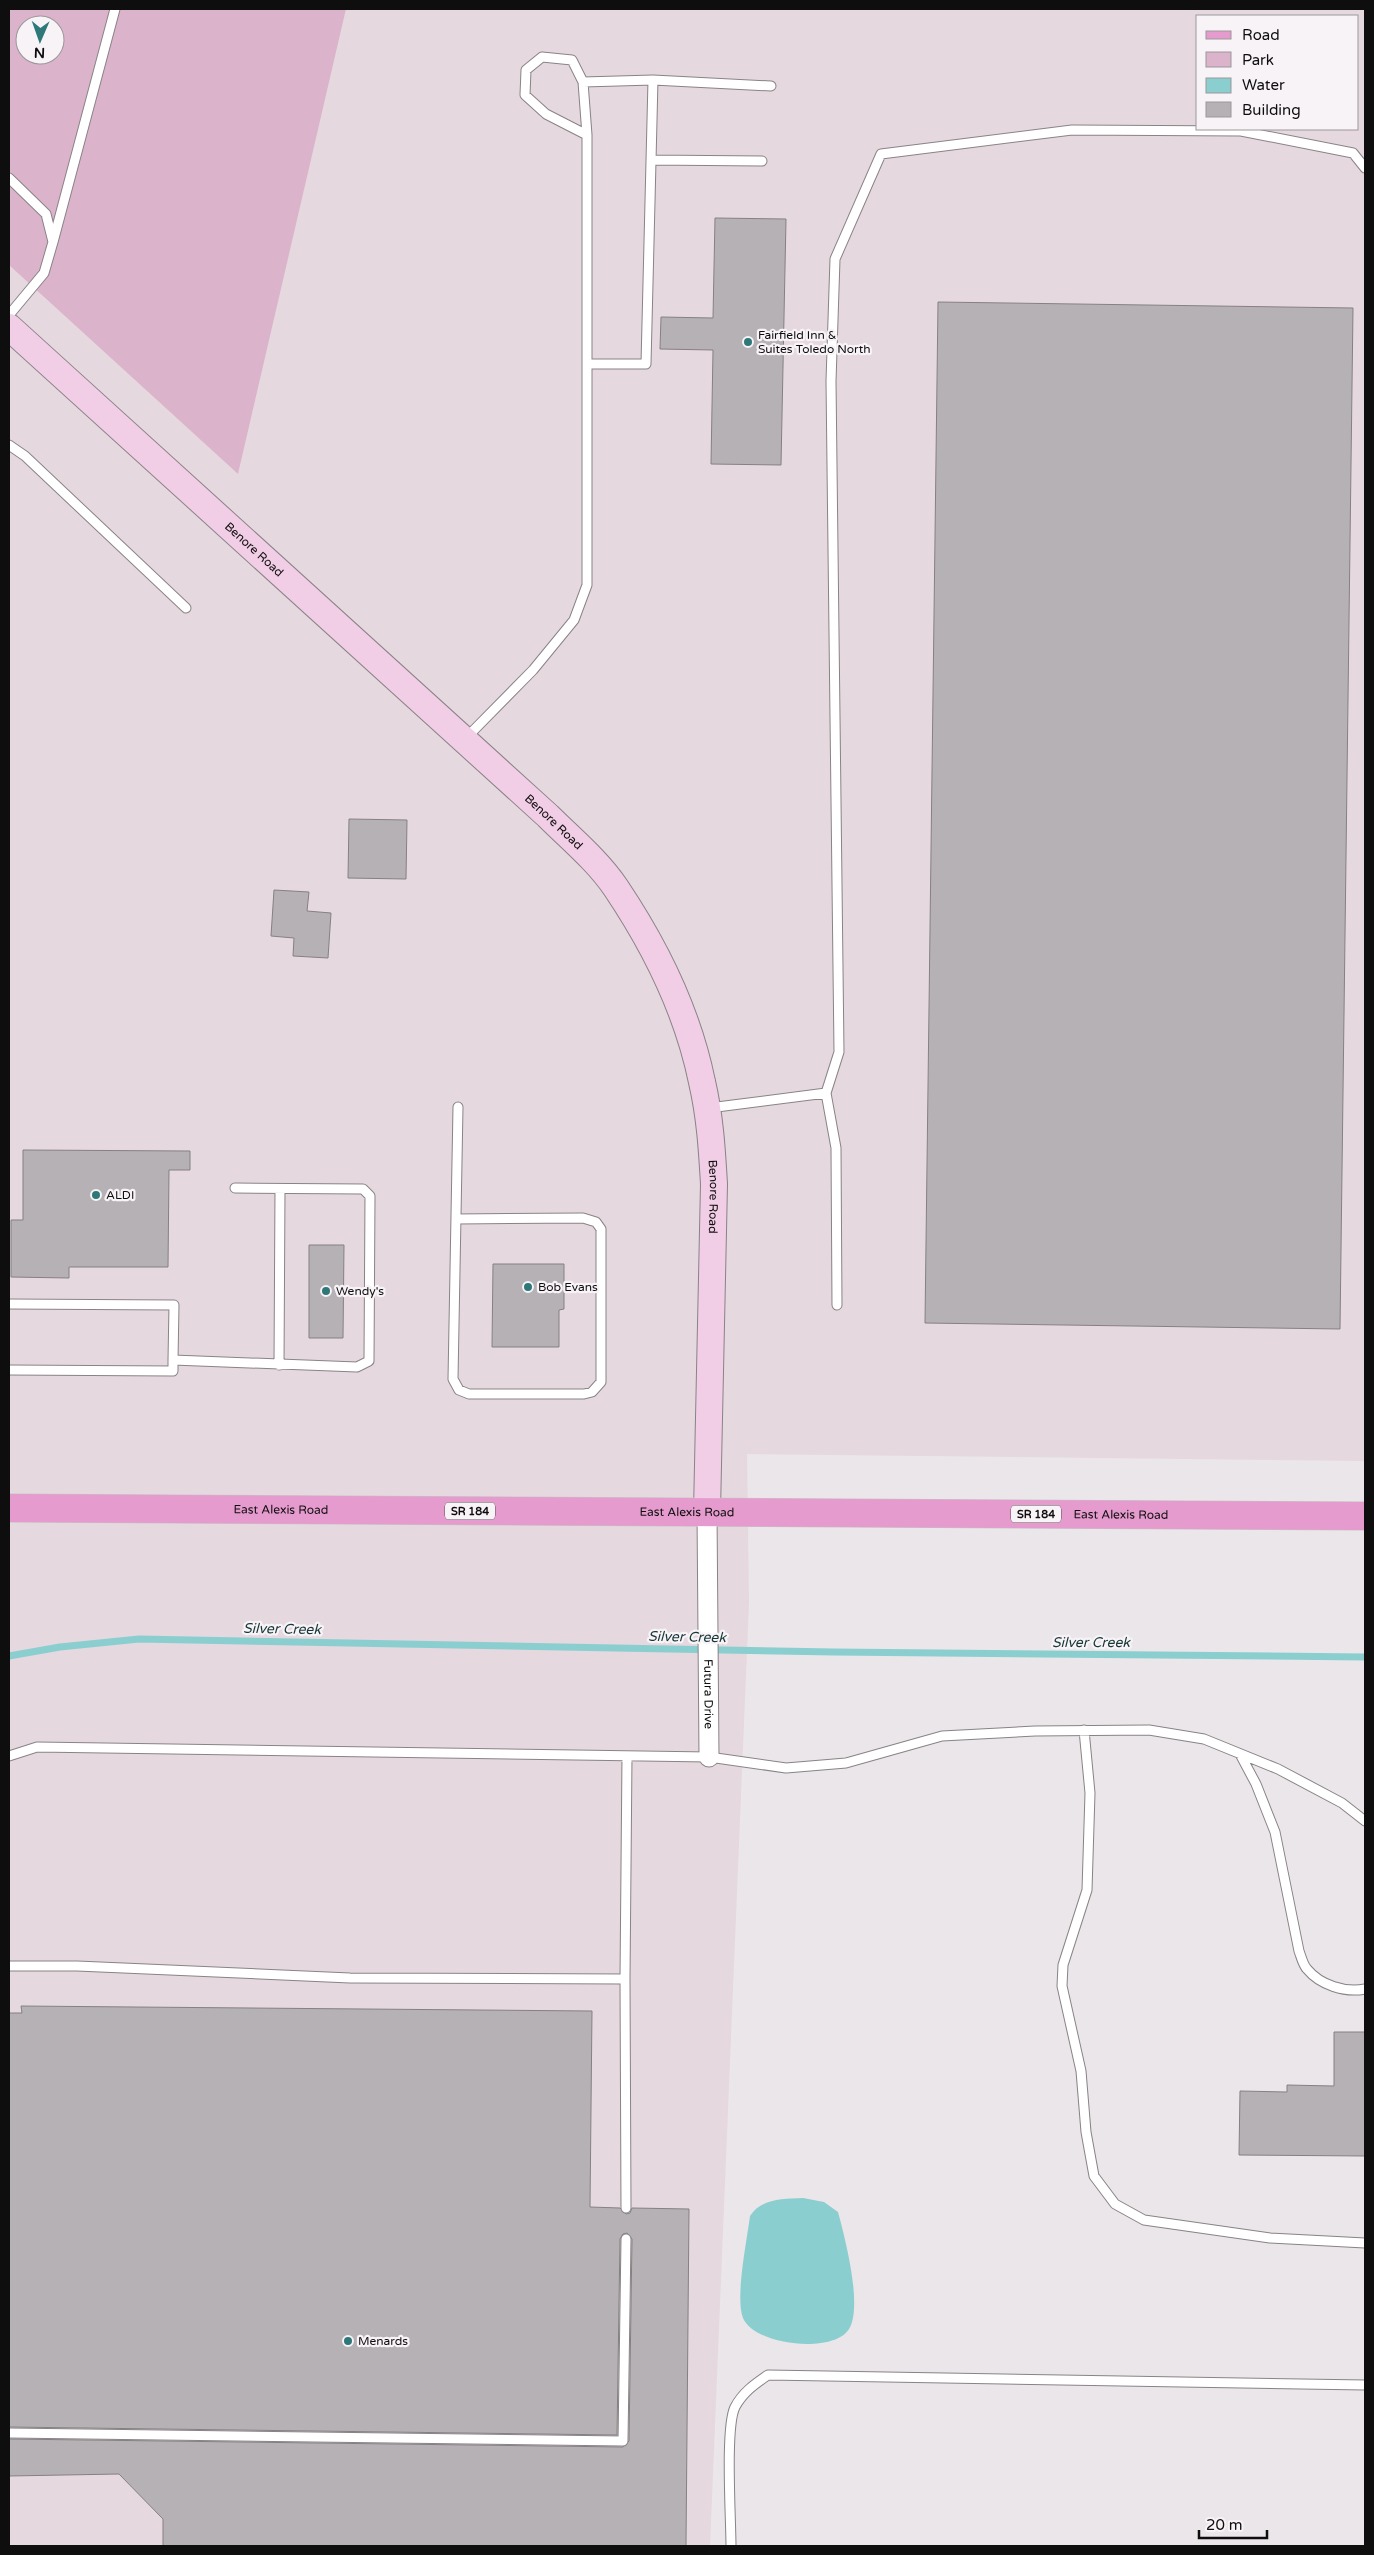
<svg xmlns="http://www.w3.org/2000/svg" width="1374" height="2555" font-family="'Varela Round',sans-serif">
<rect width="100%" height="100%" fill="#ebe6e9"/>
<path fill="#e5d8df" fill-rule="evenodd" d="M 346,9 L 1365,9 L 1365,1461 L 747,1454 L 749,1602 L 710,2546 L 9,2546 L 9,265 L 238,474 ZM 1198,16 L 1358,16 L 1358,129 L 1198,129 Z"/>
<path fill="#dbb3ca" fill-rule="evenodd" d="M 9,9 L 346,9 L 238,474 L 9,265 ZM 25,25 L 55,25 L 55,55 L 25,55 Z"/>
<path fill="#8bcecf" d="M 803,2198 L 824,2202 L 838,2212 C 845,2238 863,2306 849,2329 C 834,2354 755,2346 743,2318 C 735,2298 747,2240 750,2216 C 762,2198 783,2199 803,2198 Z"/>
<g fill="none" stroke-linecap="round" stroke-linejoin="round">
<path stroke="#8bcecf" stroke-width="7" d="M 9,1656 L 60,1647 L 139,1639 L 834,1652 L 1365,1657"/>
</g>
<path fill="#b6b1b4" stroke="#858083" d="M 715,218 L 786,219 L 781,465 L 711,464 L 713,350 L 660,349 L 661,317 L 713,318 Z
M 938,302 L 1353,308 L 1340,1329 L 925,1323 Z
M 349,819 L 407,820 L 406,879 L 348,878 Z
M 274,890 L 309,892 L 307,911 L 331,913 L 328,958 L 293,956 L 294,938 L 271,936 Z
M 23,1150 L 190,1151 L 190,1170 L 169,1170 L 168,1267 L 69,1267 L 69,1278 L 11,1277 L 11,1220 L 23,1220 Z
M 309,1245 L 344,1245 L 343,1338 L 309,1338 Z
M 493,1264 L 564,1264 L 564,1309 L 559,1310 L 559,1347 L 492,1347 Z
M 21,2006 L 592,2011 L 590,2207 L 620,2208 L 626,2214 L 630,2213 L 632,2208 L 689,2209 L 686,2546 L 163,2546 L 163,2519 L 119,2474 L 9,2476 L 9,2439 L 623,2447 L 629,2441 L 632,2239 L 627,2233 L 623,2234 L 620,2239 L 617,2435 L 9,2427 L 9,2013 L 22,2013 Z
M 1334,2032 L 1365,2032 L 1365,2156 L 1239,2155 L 1240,2091 L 1287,2092 L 1287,2085 L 1334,2086 Z"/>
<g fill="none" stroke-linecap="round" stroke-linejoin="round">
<g stroke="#888386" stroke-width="11">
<path id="lane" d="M 653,80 L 771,86
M 583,82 L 653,80 L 646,364 L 588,364
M 651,160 L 762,161
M 9,178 L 46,214 L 53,242 L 44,273 L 9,315
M 53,242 L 115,9
M 9,445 L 25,456 L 186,608
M 465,739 L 533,670 L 574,620 L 587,585 L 587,135 L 546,114 L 525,95 L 526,70 L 542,57 L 572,60 L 583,82 L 587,135
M 826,1093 L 836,1148 L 837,1305
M 709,1108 L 826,1093 L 839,1052 L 831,381 L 835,259 L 881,154 L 1072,130 L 1241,131 L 1353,153 L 1365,168
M 456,1219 L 583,1218 L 596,1222 L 601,1229 L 601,1382 L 592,1392 L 584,1394 L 469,1394 L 459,1390 L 453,1379 L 458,1107
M 9,1304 L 174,1305 L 173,1360
M 279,1365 L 280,1189
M 9,1370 L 173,1371 L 173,1360 L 357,1367 L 369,1361 L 370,1196 L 363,1189 L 235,1188
M 1084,1730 L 1090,1793 L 1087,1890 L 1063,1965 L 1062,1986 L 1081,2071 L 1086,2132 L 1094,2176 L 1115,2204 L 1144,2220 L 1270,2238 L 1365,2243
M 1240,1754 L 1256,1784 L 1275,1832 L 1299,1951 C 1301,1956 1303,1965 1307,1969 C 1320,1985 1345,1993 1365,1989
M 9,1756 L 37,1747 L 709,1757 L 786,1768 L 846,1763 L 942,1736 L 1035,1731 L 1149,1730 L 1204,1739 L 1278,1769 L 1342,1803 L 1365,1821
M 9,1966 L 77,1966 L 350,1978 L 625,1979
M 626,2208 L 625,1979 L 627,1756
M 9,2433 L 623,2441 L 626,2239
M 731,2546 C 731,2519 725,2427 735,2407 C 743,2392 755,2384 768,2375 L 1365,2385"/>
</g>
<g stroke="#888386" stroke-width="21">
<g id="street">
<path id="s1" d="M 707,1512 L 709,1757"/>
</g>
</g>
<g stroke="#888386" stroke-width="28">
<g id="secondary">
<path id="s2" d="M 9,327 L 548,816 C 570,838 598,861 616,888 C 655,946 688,1013 702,1082 C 710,1116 712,1150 714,1184 L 707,1512"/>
</g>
</g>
<g stroke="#c5c5c5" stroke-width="29">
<g id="primary">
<path id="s3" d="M 9,1508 L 1365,1516"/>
</g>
</g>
<use href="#lane" stroke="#fff" stroke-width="9"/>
<use href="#street" stroke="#fff" stroke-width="19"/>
<use href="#secondary" stroke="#f2cde6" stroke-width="26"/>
<use href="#primary" stroke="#e59bcd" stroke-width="28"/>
</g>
<g fill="#2e7879" stroke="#f8f3f6" stroke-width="2">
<circle cx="748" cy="342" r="5"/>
<circle cx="96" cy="1195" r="5"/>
<circle cx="528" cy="1287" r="5"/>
<circle cx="326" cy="1291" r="5"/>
<circle cx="348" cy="2341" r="5"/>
</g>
<g text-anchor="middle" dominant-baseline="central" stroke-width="4.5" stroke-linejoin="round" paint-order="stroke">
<g fill="#f8f3f6" stroke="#555354" stroke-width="1">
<rect x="445" y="1502.5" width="50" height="17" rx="4"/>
<rect x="1011" y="1505.5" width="50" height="17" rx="4"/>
</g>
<g font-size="11" font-weight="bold" fill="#0f0e0f">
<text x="470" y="1511">SR 184</text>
<text x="1036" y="1514">SR 184</text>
</g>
<g font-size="12" fill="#0f0e0f" stroke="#f8f3f6" text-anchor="start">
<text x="758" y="335">Fairfield Inn &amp;<tspan x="758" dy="14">Suites Toledo North</tspan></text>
<text x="106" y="1195">ALDI</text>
<text x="538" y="1287">Bob Evans</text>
<text x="336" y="1291">Wendy's</text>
<text x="358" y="2341">Menards</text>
</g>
<g font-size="12" fill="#0f0e0f" stroke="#f8f3f6">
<text stroke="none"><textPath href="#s2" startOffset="331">Benore Road</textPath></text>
<text stroke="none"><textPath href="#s2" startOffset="736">Benore Road</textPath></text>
<text stroke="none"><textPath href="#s2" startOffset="1156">Benore Road</textPath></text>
<text stroke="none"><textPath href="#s3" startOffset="272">East Alexis Road</textPath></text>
<text stroke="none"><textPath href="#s3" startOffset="678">East Alexis Road</textPath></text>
<text stroke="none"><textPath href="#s3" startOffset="1112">East Alexis Road</textPath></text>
<text stroke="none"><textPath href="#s1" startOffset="182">Futura Drive</textPath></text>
</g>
<g font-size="14" font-style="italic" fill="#163838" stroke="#f8f3f6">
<text transform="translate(282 1629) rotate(1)">Silver Creek</text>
<text transform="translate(687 1637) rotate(1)">Silver Creek</text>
<text x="1091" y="1642">Silver Creek</text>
</g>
</g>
<rect width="1374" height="2555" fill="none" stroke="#0f0e0f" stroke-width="20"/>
<rect x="1196" y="15" width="162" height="115" fill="#f8f3f6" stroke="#9b979a"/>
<rect x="1206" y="31" width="25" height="8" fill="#e59bcd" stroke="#9b979a"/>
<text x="1242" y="40" font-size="15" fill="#0f0e0f">Road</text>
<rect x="1206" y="52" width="25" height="15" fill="#dbb3ca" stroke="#9b979a"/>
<text x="1242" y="65" font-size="15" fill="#0f0e0f">Park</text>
<rect x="1206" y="78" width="25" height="15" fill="#8bcecf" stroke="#9b979a"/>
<text x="1242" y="90" font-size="15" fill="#0f0e0f">Water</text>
<rect x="1206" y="102" width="25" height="15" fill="#b6b1b4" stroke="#9b979a"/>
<text x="1242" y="115" font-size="15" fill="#0f0e0f">Building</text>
<g transform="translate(40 40) rotate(182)"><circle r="24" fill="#f8f3f6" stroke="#9b979a"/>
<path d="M0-4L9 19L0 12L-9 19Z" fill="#2e7879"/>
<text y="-8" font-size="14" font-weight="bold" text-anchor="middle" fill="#0f0e0f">N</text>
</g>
<path d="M1199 2530v8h68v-8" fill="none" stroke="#0f0e0f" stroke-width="2.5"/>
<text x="1206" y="2530" font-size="15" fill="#0f0e0f" stroke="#f8f3f6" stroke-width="4" paint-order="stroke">20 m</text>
</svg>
